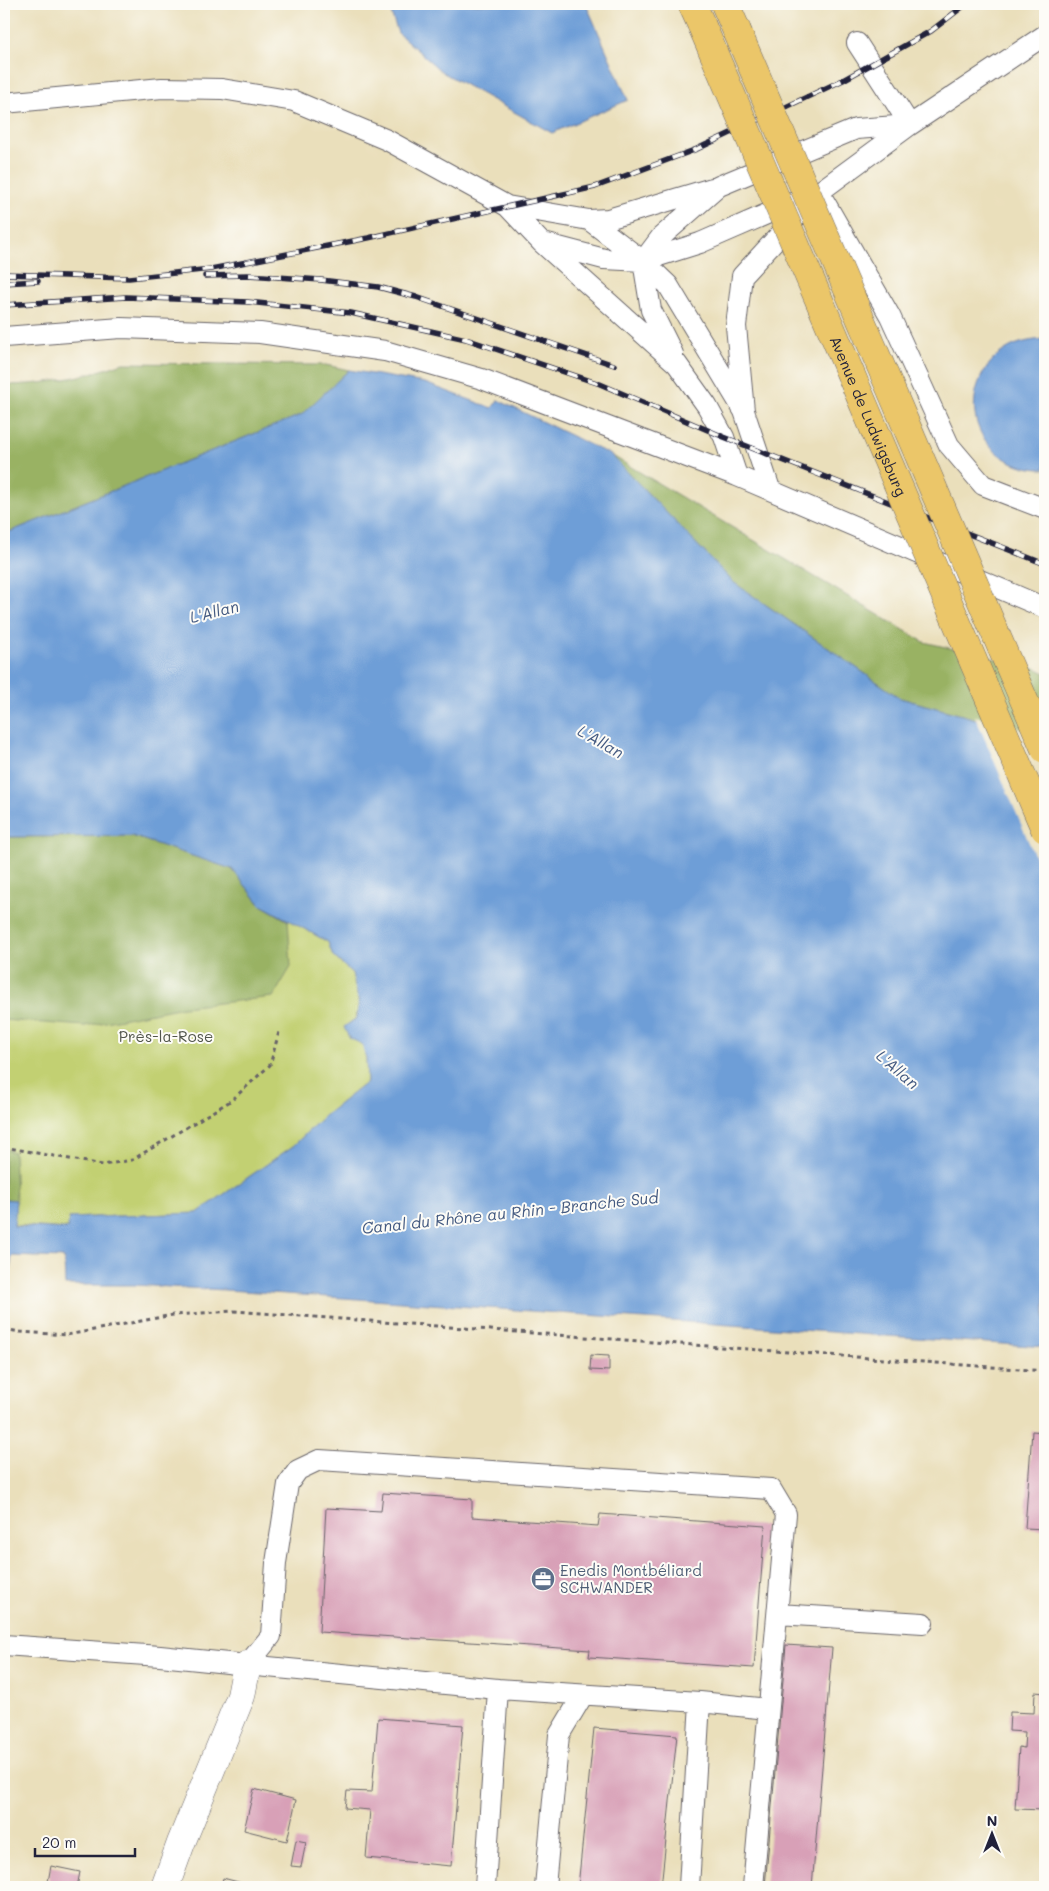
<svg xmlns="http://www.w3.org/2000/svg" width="1049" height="1891" font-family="Mali,sans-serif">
<rect width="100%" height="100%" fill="#fdfcf7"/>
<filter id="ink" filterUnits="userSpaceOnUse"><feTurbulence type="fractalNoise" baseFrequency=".02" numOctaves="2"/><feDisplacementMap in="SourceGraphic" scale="10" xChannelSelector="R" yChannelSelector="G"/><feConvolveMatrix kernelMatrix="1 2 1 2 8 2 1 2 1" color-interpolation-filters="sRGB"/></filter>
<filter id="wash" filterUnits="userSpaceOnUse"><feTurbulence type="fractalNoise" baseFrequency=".0096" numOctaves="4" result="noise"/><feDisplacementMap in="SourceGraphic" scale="20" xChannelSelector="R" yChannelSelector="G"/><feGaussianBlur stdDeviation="1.12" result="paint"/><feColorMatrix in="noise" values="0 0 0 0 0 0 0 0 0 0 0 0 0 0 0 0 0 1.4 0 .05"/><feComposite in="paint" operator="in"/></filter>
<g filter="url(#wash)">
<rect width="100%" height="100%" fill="#eadfbb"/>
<path fill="#c2d072" stroke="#727956" d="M 4,837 L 232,869 L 261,905 L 328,942 L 333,956 L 352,973 L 359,1003 L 356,1018 L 344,1027 L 350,1038 L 362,1044 L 366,1058 L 367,1082 L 324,1116 L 293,1146 L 197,1213 L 69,1218 L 67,1229 L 14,1225 L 16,1200 L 4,1199 Z"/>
<path fill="#99b264" stroke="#5e6a50" d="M 123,363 L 326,365 L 349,370 L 301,415 L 4,534 L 4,385 C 44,385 85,377 123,363 Z
M 611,455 L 924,642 L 1035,668 L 1045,673 L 1045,738 L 900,698 L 733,582 Z
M 132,836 L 232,869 L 261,905 L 288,921 L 291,967 L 273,997 L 183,1007 L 85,1026 L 4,1020 L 4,837 Z
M 4,1149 L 14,1152 L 16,1200 L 4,1199 Z"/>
<path fill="#6e9ed7" stroke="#486089" d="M 388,4 L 586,4 L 628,100 L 552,133 L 442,72 L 398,33 Z
M 1045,339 L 1045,469 C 994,470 958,423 982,375 C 987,366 995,356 1005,350 C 1017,342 1031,340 1045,339 Z
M 349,370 L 425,383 L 492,408 L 498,400 L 611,455 L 733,582 L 900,698 L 1045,738 L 1045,1347 L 243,1291 L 134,1285 L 65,1285 L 64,1258 L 12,1256 L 9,1278 L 4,1278 L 4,1199 L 16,1200 L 14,1226 L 67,1229 L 69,1218 L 197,1213 L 293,1146 L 324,1116 L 367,1082 L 366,1058 L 362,1044 L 349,1038 L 344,1027 L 357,1018 L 359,1003 L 352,973 L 333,956 L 328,942 L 261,905 L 232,869 L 132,836 L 4,837 L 4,534 L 301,415 Z"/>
<path fill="#eadfbb" d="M 975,716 L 1045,736 L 1045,880 Z"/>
<g id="blocks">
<path fill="#d8a0b7" d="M 591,1355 L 609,1356 L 609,1371 L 590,1370 Z
M 1032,1431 L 1045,1432 L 1045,1529 L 1025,1528 Z
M 383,1493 L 472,1499 L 472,1517 L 598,1526 L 600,1514 L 765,1526 L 754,1668 L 589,1657 L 590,1650 L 319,1632 L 326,1508 L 381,1511 Z
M 786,1645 L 832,1648 L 812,1887 L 765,1887 Z
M 1035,1692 L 1045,1693 L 1045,1810 L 1015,1809 L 1019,1747 L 1024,1748 L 1025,1732 L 1009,1731 L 1010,1712 L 1034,1713 Z
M 378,1718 L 463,1725 L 451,1866 L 366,1858 L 370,1810 L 345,1808 L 347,1791 L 372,1792 Z
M 594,1728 L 677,1735 L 661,1887 L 578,1887 Z
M 254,1789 L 296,1800 L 287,1841 L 244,1830 Z
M 296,1840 L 306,1842 L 301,1867 L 291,1866 Z
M 51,1866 L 80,1872 L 77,1887 L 47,1887 Z
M 223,1878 L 257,1887 L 221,1887 Z"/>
</g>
</g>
<g filter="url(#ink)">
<use href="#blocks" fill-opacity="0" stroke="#686468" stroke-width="1"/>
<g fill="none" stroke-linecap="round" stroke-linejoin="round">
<g stroke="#686468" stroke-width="22">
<path id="service" d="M 857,43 L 910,125
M 4,103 L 162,88 L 222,89 L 294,101 L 387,140 L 507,206 L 541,242 L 677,364 L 707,406 L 724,437 L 737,476
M 819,192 L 890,316 L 949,445 L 983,485 L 1045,509
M 507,206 L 589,220 L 643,261 L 668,285 L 744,411 L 770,489
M 589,220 L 608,219 L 712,188
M 547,244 L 604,259 L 643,261 L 700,243 L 792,203
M 4,337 L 121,328 L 260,333 L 385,351 L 482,379 L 737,476 L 1045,608
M 673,354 L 651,310 L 643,261 L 661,237 L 719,186 L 856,129 L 910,125
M 744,411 L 736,326 L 742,276 L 819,192 L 910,125 L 1045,35
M 778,1614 L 923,1623
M 4,1645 L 160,1656 L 247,1665
M 498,1689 L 700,1702 L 768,1709
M 485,1887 L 498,1689 L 247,1665 L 271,1636 L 276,1563 L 288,1484 L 298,1470 L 319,1460 L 771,1489 L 786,1514 L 753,1887
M 545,1887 L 559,1735 L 583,1695
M 689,1887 L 700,1702"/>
</g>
<g stroke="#686468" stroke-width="29">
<path id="minor" d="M 165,1887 L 181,1843 L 241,1696 L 247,1665"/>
</g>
<g stroke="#686468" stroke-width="29">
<path id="primary" d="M 692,4 L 702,26
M 725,4 L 737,31"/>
</g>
<path stroke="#686468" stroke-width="3" stroke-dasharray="4 4" stroke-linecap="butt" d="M 4,1147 L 103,1165 L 132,1160 L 232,1100 L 270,1065 L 279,1032
M 4,1329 L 20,1332 L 67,1335 L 173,1315 L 234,1311 L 1045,1371"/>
<use href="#service" stroke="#fff" stroke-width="20"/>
<use href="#minor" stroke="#fff" stroke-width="28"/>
<use href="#primary" stroke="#ebc669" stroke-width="28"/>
<g stroke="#22223b" stroke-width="5.5">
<path id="rail" d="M 4,274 L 129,278 L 211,269 L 368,238 L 595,187 L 697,149 L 843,80 L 931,31 L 966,4
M 205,276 L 248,275 L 321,280 L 378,287 L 416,297 L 614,365
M 4,283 L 38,281
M 4,305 L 126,297 L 248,302 L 351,313 L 466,339 L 600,384 L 724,437 L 1045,564"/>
</g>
<use href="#rail" stroke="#fdfcf7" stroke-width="4" stroke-dasharray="11" stroke-linecap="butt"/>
<g stroke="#686468" stroke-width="29" stroke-linecap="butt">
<g id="primary-bridge">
<path id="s1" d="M 702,26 L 1045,829"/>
<path d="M 737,31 L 1045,749"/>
</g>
</g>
<use href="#primary-bridge" stroke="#ebc669" stroke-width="28"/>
</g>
</g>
<defs>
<g id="office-disc" transform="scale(1.25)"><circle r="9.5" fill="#5c6f8a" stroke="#fdfcf7"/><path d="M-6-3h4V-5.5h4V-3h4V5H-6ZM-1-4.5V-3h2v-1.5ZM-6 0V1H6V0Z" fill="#fff"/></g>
</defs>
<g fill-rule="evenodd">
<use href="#office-disc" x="543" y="1579"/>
</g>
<g text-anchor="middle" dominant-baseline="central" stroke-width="4" stroke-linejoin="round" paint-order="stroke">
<g font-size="15" fill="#22223b" stroke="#fdfcf7">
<text stroke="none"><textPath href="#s1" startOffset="424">Avenue de Ludwigsburg</textPath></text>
</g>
<g font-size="15" fill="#52564c" stroke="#fdfcf7">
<text x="166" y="1036">Près-la-Rose</text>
</g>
<g font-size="15" fill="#4e5e75" stroke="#fdfcf7" text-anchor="start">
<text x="560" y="1570">Enedis Montbéliard<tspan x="560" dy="17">SCHWANDER</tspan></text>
</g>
<g font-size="16" font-style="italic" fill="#445a81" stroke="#fdfcf7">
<text transform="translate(214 611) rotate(-14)">L'Allan</text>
<text transform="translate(601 741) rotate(30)">L'Allan</text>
<text transform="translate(898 1069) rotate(41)">L'Allan</text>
<text transform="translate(510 1212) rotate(-6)">Canal du Rhône au Rhin - Branche Sud</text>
</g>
</g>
<rect width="1049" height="1891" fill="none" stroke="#fdfcf7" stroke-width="20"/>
<g transform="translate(992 1834)" stroke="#fdfcf7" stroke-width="4" paint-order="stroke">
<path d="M0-4L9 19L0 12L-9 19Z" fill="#22223b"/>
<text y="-8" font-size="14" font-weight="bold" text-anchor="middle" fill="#22223b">N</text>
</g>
<path d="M35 1848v8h100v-8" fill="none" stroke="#22223b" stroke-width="2.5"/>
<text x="42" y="1848" font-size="15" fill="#22223b" stroke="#fdfcf7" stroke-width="4" paint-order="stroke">20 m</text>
</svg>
